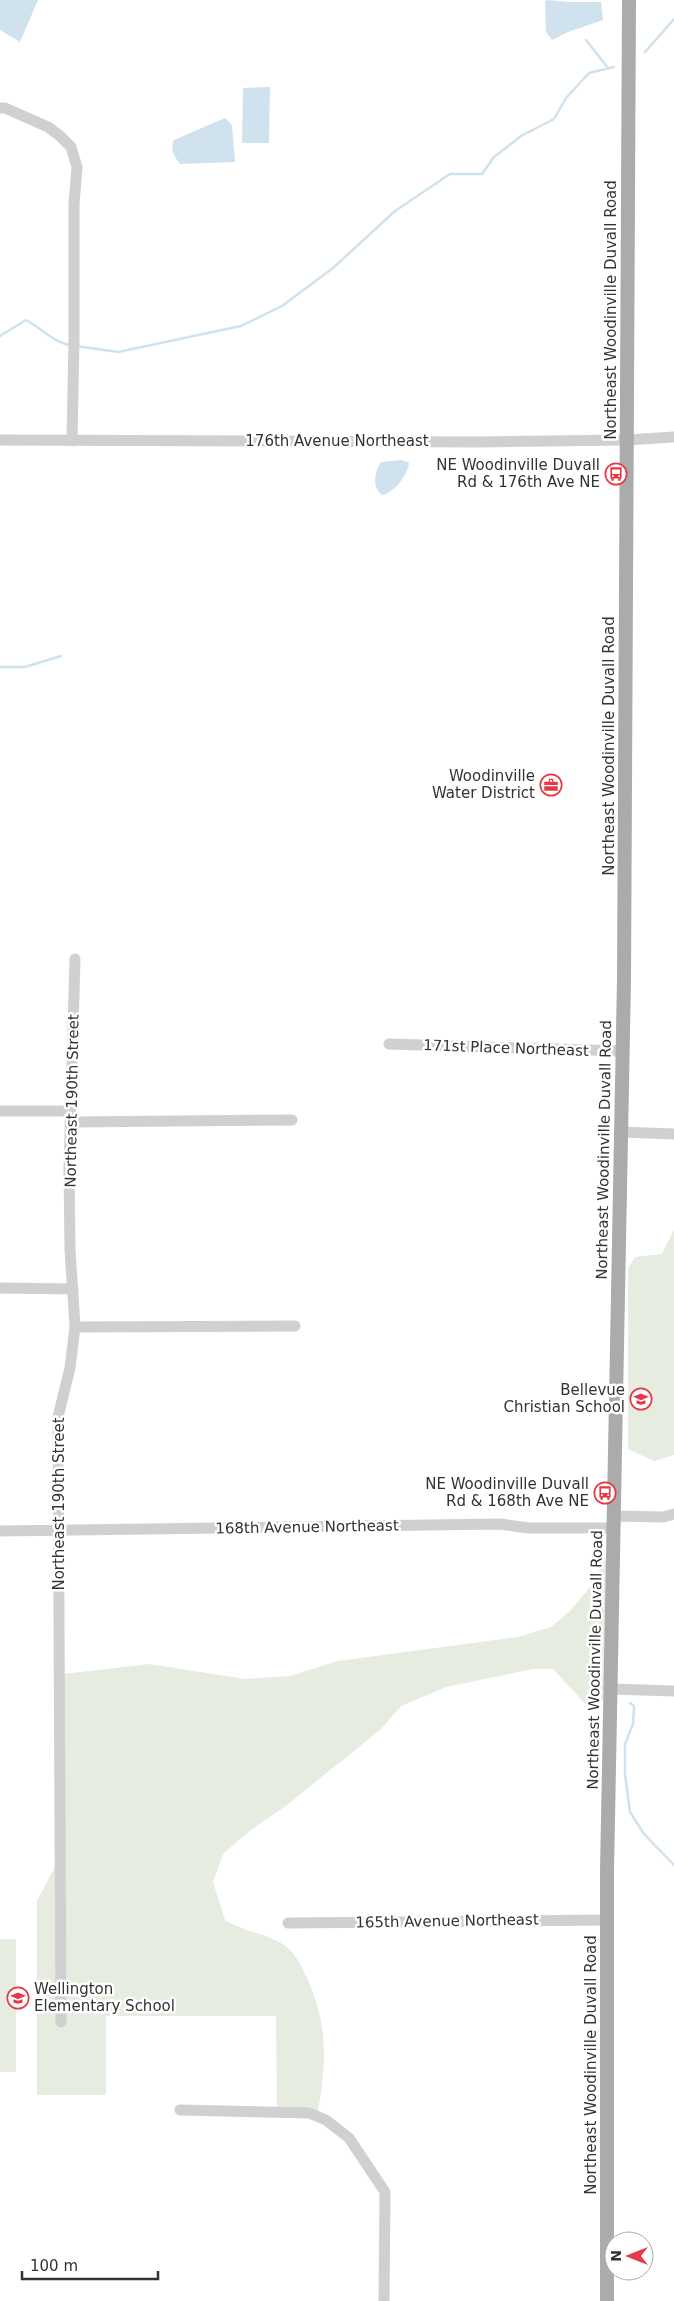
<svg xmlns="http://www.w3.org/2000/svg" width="674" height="2301" font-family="'DejaVu Sans',sans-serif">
<rect width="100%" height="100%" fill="#fff"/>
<path fill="#e6ecdf" d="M 674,1229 L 674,1455 L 654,1461 L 628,1449 L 628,1268 L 635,1257 L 662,1254 Z
M 607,1556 L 605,1698 L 593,1712 L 553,1669 L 533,1669 L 446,1687 L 401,1706 L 381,1729 L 287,1805 L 252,1829 L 223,1854 L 213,1882 L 225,1920 C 244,1932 265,1933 281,1943 C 293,1950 298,1960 304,1972 C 329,2022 327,2063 317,2116 L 277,2113 L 276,2016 L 106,2016 L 106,2095 L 37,2095 L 37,1901 L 59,1859 L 63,1674 L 149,1664 L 245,1679 L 290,1676 L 338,1661 L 518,1637 L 551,1627 L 569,1612 L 591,1586 Z
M 0,1939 L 16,1939 L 16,2072 L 0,2072 Z"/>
<path fill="#cfe2ee" d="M 0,0 L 38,0 L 20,42 L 0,30 Z
M 548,0 L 569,2 L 601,2 L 603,20 L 568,32 L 552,40 L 546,32 L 545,1 Z
M 270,87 L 269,143 L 242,143 L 243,88 Z
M 225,118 L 232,125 L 235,162 L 180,164 C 174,156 170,149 174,140 Z
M 402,460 L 409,463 C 408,475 394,493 382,495 C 372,487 374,473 381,462 Z"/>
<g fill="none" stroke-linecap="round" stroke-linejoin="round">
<path stroke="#cfe2ee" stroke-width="2.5" d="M 586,40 L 608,68
M 645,52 L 674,19
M 0,336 L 26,320 C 41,328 54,343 71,345
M 76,346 L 118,352 L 241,326 L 282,306 L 333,268 L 395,211 L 450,174 L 482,174 L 494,157 L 521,136 L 554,119 L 566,98 L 589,73 L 614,67
M 0,667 L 25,667 L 61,656
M 630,1703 L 634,1706 L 633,1724 L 625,1744 L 625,1774 L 630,1812 L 644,1834 L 674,1865"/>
<path stroke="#d0d0d0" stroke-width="11" d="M 0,108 L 5,108 L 48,127 L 60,136 L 71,147 L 77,167 L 74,204 L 74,340 L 72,441
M 0,440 L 477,442 L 626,440 L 674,437
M 389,1044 L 622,1051
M 0,1111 L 70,1111
M 70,1122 L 292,1120
M 620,1132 L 674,1134
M 0,1288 L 73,1289
M 75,1327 L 295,1326
M 614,1516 L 663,1517 L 674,1514
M 0,1531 L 500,1524 L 528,1528 L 613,1528
M 611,1689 L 674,1691
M 288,1923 L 607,1920
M 61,2022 L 58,1417 L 70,1368 L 75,1327 L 70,1249 L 69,1171 L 75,959
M 180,2110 L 309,2113 L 326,2120 L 349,2138 L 385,2192 L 384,2301"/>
<path stroke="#ababab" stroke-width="14" d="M 607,2301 L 607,1871 L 624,980 L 629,0"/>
</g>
<defs>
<g id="bus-ring" transform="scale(1.125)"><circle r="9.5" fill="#fff" stroke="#e63946" stroke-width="1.5"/><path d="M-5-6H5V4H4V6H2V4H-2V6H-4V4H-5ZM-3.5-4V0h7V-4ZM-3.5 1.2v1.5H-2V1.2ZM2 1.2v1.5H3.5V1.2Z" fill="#e63946"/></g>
<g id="office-ring" transform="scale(1.125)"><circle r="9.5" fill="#fff" stroke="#e63946" stroke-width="1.5"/><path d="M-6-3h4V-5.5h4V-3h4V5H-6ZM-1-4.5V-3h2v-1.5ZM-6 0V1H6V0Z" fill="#e63946"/></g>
<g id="school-ring" transform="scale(1.125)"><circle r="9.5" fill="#fff" stroke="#e63946" stroke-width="1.5"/><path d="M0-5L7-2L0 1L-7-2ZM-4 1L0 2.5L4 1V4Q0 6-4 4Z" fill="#e63946"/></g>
</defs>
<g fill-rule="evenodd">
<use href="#bus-ring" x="616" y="474"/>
<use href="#office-ring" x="551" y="785"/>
<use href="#school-ring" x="641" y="1399"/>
<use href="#bus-ring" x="605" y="1493"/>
<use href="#school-ring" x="18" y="1998"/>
</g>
<g text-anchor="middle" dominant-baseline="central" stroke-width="5" stroke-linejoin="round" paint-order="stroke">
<g font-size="15" fill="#333" stroke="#fff">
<text transform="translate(611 310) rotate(-90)">Northeast Woodinville Duvall Road</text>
<text x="337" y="441">176th Avenue Northeast</text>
<text transform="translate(609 746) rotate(-90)">Northeast Woodinville Duvall Road</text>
<text transform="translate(506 1048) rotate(2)">171st Place Northeast</text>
<text transform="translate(72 1101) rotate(-89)">Northeast 190th Street</text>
<text transform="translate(604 1150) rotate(-89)">Northeast Woodinville Duvall Road</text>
<text transform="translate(59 1504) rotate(-90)">Northeast 190th Street</text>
<text transform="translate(307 1527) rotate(-1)">168th Avenue Northeast</text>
<text transform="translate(595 1660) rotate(-89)">Northeast Woodinville Duvall Road</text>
<text transform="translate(447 1921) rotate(-1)">165th Avenue Northeast</text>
<text transform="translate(591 2065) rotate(-90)">Northeast Woodinville Duvall Road</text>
</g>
<g font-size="15" fill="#333" stroke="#fff" text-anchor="end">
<text x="600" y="465">NE Woodinville Duvall<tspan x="600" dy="17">Rd &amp; 176th Ave NE</tspan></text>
<text x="535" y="776">Woodinville<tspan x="535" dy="17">Water District</tspan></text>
<text x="625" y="1390">Bellevue<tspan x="625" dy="17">Christian School</tspan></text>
<text x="589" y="1484">NE Woodinville Duvall<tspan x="589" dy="17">Rd &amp; 168th Ave NE</tspan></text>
<text x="34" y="1989" text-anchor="start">Wellington<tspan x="34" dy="17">Elementary School</tspan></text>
</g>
</g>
<g transform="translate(629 2256) rotate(270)"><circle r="24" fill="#ffffff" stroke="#adadad"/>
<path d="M0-4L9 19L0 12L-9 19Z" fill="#e63946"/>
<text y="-8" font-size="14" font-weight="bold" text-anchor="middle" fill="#333333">N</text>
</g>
<path d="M22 2271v8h136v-8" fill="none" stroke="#333333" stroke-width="2.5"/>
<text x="30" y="2271" font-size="15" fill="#333333" stroke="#ffffff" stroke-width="4" paint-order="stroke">100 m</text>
</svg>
